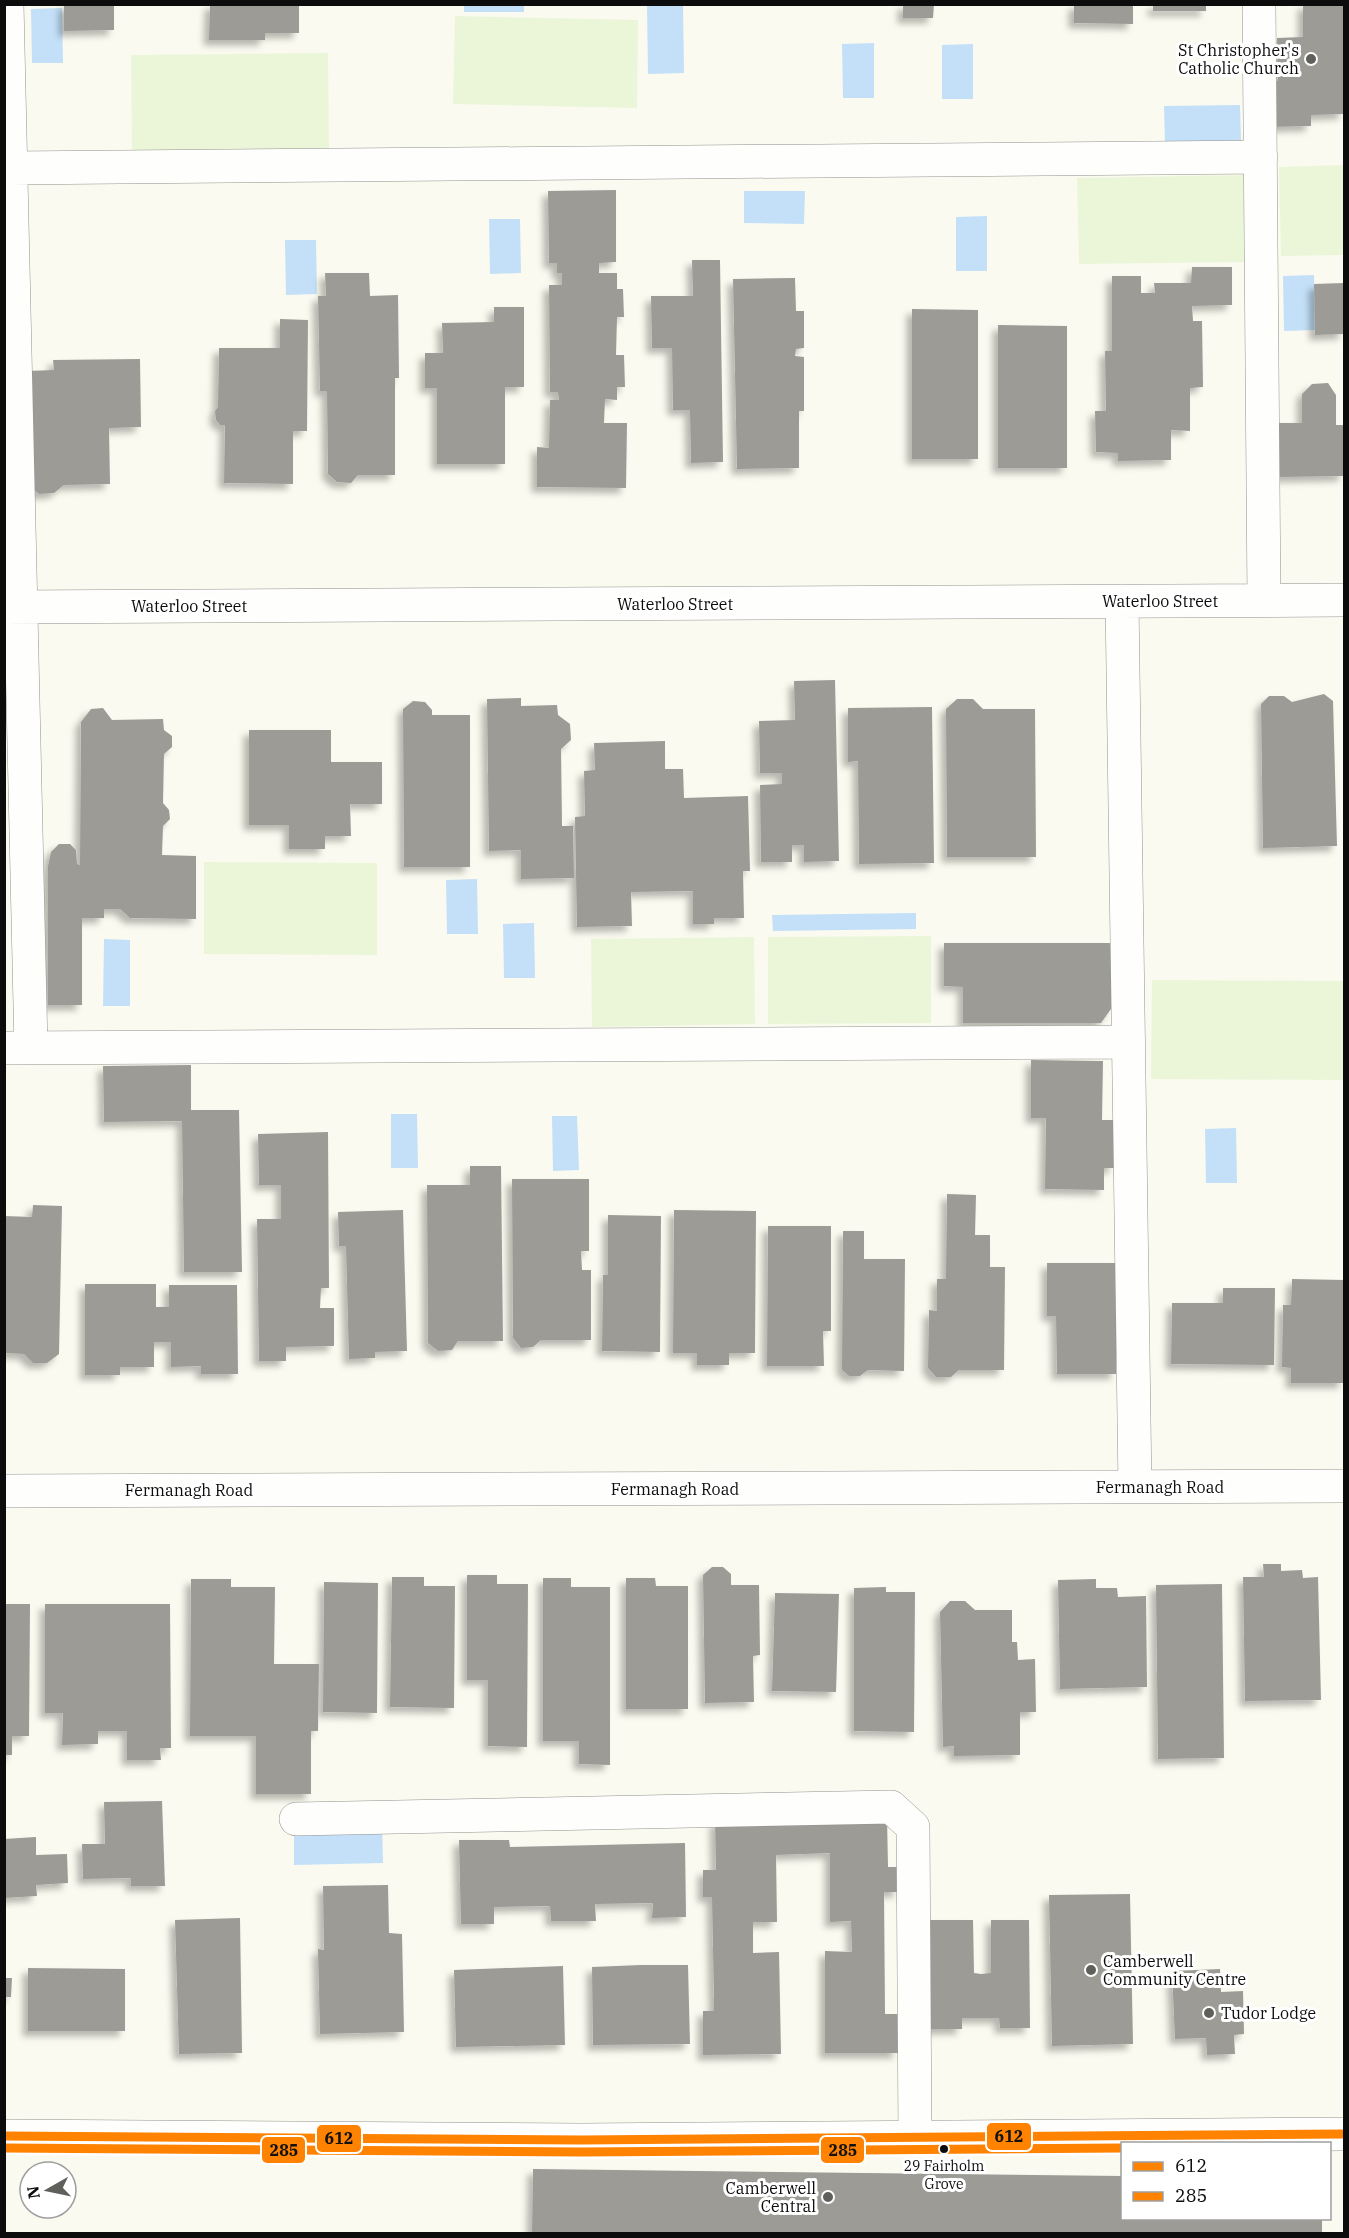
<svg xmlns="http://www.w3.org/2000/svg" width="1349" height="2238" font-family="'IBM Plex Serif',serif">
<defs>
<filter id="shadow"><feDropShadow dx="-5.5" dy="5.5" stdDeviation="3" flood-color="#0004"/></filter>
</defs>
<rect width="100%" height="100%" fill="#fafaf0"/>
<path fill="#ebf6d8" d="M 455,16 L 638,20 L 637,108 L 453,104 Z
M 328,53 L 329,149 L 132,151 L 131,55 Z
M 1344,165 L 1344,255 L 1281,256 L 1279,167 Z
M 1244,175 L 1245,262 L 1079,264 L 1077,178 Z
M 204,862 L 377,863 L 377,955 L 204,954 Z
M 931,936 L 931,1023 L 768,1024 L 768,937 Z
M 754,937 L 755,1024 L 592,1027 L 591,939 Z
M 1152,980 L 1344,981 L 1344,1080 L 1151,1079 Z"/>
<path fill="#c3e0f8" d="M 464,5 L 524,5 L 524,12 L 464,12 Z
M 647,5 L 683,5 L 684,73 L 648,74 Z
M 62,8 L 63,63 L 32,63 L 31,9 Z
M 874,43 L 874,98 L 843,98 L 842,44 Z
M 973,44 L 973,99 L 942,99 L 942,45 Z
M 1240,105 L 1241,141 L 1165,143 L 1164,106 Z
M 744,191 L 805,191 L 804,224 L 744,223 Z
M 987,216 L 987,271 L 956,271 L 956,217 Z
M 489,219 L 520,219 L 521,273 L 490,274 Z
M 285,240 L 316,240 L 317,294 L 286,295 Z
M 1314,275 L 1315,330 L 1284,331 L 1283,276 Z
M 477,879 L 478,934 L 447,934 L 446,880 Z
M 916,913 L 916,929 L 773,931 L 772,915 Z
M 534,923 L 535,978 L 504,978 L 503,924 Z
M 104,939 L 130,940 L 130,1006 L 103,1006 Z
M 391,1114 L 417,1114 L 418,1168 L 391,1168 Z
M 577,1116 L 579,1170 L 553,1171 L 552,1116 Z
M 1236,1128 L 1237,1183 L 1206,1183 L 1205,1129 Z
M 382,1825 L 383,1863 L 294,1865 L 294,1827 Z"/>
<path fill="#9c9b96" filter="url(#shadow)" d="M 64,4 L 114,4 L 114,30 L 64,31 Z
M 210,4 L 299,4 L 299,33 L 265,33 L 265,40 L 209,40 Z
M 903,4 L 934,4 L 933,18 L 903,18 Z
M 1074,4 L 1133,4 L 1133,24 L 1074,23 Z
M 1153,4 L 1206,4 L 1206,11 L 1153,11 Z
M 1303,4 L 1344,4 L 1344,114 L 1311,115 L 1311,126 L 1266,127 L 1265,81 L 1278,81 L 1277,38 L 1303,37 Z
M 616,190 L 616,262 L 599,263 L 599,273 L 617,273 L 617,289 L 623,289 L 624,317 L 617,317 L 616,355 L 624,355 L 625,387 L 617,387 L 617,400 L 605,399 L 604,423 L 627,423 L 626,488 L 537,487 L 537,447 L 549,448 L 550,400 L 559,400 L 558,392 L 550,392 L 549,285 L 562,285 L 562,273 L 557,273 L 557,263 L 549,263 L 548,191 Z
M 692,260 L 720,260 L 723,462 L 691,463 L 690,410 L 673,410 L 672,348 L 652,348 L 651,296 L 693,296 Z
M 1192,267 L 1232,267 L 1232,305 L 1192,306 L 1193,321 L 1202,321 L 1203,387 L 1190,388 L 1190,431 L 1171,430 L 1171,460 L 1118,461 L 1118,453 L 1096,452 L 1095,411 L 1106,411 L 1105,351 L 1112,351 L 1112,276 L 1141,276 L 1141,293 L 1155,293 L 1154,283 L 1191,283 Z
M 325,273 L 369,273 L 370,296 L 398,295 L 399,378 L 395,378 L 395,475 L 358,475 L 351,483 L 337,482 L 328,474 L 327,391 L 320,391 L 318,296 L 326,296 Z
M 795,278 L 796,311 L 804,311 L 804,348 L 796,349 L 795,356 L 804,357 L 804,411 L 799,411 L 799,468 L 737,469 L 733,279 Z
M 1344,283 L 1344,334 L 1315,335 L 1314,284 Z
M 494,307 L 524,307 L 524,387 L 505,387 L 505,464 L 437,464 L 437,388 L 425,388 L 425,353 L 443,353 L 442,323 L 494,322 Z
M 912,309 L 978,310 L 978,459 L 912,459 Z
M 280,319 L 308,320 L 307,431 L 293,431 L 293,484 L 224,483 L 225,425 L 220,425 L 216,420 L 215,411 L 218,407 L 219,348 L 280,348 Z
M 998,325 L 1067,326 L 1067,468 L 998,468 Z
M 140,359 L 141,427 L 109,428 L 110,484 L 64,485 L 54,493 L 39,494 L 29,486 L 27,371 L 54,370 L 53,360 Z
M 1328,383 L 1336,395 L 1336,425 L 1344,425 L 1344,476 L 1279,477 L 1277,423 L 1302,423 L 1302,394 L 1312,384 Z
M 835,680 L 839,861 L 804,862 L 804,845 L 792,845 L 792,862 L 761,862 L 760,785 L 782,784 L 782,773 L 760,773 L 759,721 L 795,720 L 794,681 Z
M 1324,694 L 1333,701 L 1337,846 L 1263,848 L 1261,704 L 1269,696 L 1284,696 L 1292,702 Z
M 521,698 L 521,706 L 557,705 L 558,715 L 570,724 L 571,740 L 561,749 L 562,826 L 573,826 L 574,878 L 521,879 L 521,850 L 489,851 L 487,699 Z
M 957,699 L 973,699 L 983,709 L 1035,709 L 1036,857 L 947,857 L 946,709 Z
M 413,701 L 425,702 L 432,710 L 432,715 L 470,715 L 470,867 L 404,867 L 403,709 Z
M 932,707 L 934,863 L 859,864 L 858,761 L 848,762 L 848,708 Z
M 103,708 L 112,720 L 163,719 L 164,730 L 172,736 L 172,747 L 164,754 L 163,803 L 169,810 L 170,819 L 163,826 L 162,855 L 196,856 L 196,919 L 130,918 L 120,909 L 104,909 L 104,918 L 82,918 L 82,1005 L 48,1005 L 48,866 L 51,852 L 59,844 L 70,844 L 76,850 L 77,864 L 80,865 L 81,722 L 91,709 Z
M 249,730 L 331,730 L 331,762 L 382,762 L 382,804 L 350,804 L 351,836 L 325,836 L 325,849 L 289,849 L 289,825 L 249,825 Z
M 665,741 L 665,769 L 683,769 L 684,798 L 748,796 L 750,871 L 743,871 L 744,918 L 714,918 L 714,924 L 693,924 L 693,891 L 631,892 L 632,926 L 577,927 L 575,817 L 585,816 L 584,771 L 595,770 L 594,743 Z
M 944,943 L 1111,943 L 1111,1009 L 1101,1023 L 963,1023 L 963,987 L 944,986 Z
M 1031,1060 L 1103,1061 L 1102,1120 L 1115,1120 L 1114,1168 L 1104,1168 L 1104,1190 L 1045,1189 L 1046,1118 L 1031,1118 Z
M 191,1065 L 191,1110 L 239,1110 L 242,1272 L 184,1272 L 182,1121 L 104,1122 L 103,1066 Z
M 328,1132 L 329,1288 L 321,1288 L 320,1308 L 334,1308 L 334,1346 L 286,1347 L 286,1361 L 259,1361 L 257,1219 L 281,1219 L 281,1185 L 259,1185 L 258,1134 Z
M 470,1166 L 501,1166 L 503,1341 L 458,1341 L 452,1350 L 438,1351 L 428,1343 L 427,1185 L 470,1185 Z
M 512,1179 L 589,1179 L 589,1251 L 581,1251 L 582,1270 L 591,1270 L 591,1340 L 541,1340 L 533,1347 L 521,1348 L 513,1338 Z
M 947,1194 L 976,1195 L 975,1235 L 990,1235 L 990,1267 L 1005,1267 L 1004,1370 L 959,1370 L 951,1377 L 936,1377 L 928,1368 L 929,1310 L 937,1311 L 937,1279 L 946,1279 Z
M 33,1205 L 62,1206 L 59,1354 L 47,1363 L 33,1363 L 24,1354 L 4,1353 L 4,1216 L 32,1217 Z
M 403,1210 L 407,1351 L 375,1352 L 375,1358 L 349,1359 L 346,1246 L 339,1246 L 338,1212 Z
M 674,1210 L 756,1211 L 755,1353 L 729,1353 L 729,1365 L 697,1365 L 697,1353 L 673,1353 Z
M 608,1215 L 661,1216 L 660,1352 L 602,1351 L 603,1275 L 608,1275 Z
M 768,1226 L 831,1226 L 831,1331 L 823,1331 L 824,1366 L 767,1366 Z
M 843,1231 L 864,1231 L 864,1259 L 905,1259 L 904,1371 L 868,1370 L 860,1376 L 849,1376 L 842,1370 Z
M 1047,1263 L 1116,1263 L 1116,1374 L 1057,1374 L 1056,1316 L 1047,1316 Z
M 1292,1279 L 1344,1280 L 1344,1383 L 1291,1383 L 1291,1368 L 1282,1367 L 1283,1305 L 1291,1305 Z
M 85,1284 L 156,1284 L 156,1307 L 169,1307 L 169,1285 L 237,1285 L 238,1374 L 201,1374 L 201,1366 L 171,1367 L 171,1342 L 154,1342 L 154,1367 L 120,1367 L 120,1375 L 85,1375 Z
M 1223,1288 L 1275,1288 L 1274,1365 L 1171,1364 L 1172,1303 L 1223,1303 Z
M 1263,1564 L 1281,1564 L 1281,1571 L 1302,1570 L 1303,1578 L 1318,1577 L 1321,1700 L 1245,1701 L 1243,1577 L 1264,1577 Z
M 712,1567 L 723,1567 L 731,1574 L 731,1585 L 759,1585 L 760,1655 L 753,1656 L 754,1702 L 705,1703 L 703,1575 Z
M 467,1575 L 497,1575 L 497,1584 L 528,1584 L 527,1747 L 488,1746 L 488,1680 L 467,1680 Z
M 392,1577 L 424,1577 L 424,1586 L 455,1586 L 454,1708 L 390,1707 Z
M 543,1578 L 571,1578 L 571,1587 L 610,1587 L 610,1765 L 579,1764 L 579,1741 L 543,1741 Z
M 626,1578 L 655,1578 L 656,1586 L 688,1586 L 688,1709 L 626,1709 Z
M 191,1579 L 231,1579 L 231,1587 L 275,1587 L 274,1664 L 319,1664 L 318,1731 L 311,1731 L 311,1794 L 256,1794 L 256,1736 L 190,1736 Z
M 1096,1579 L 1096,1588 L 1117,1588 L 1118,1597 L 1146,1596 L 1147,1687 L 1060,1689 L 1058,1580 Z
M 324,1582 L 378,1583 L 377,1713 L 323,1712 Z
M 1222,1584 L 1224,1758 L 1158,1759 L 1156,1585 Z
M 886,1587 L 886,1592 L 915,1592 L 914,1732 L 854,1731 L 854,1588 Z
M 775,1593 L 839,1594 L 836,1692 L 772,1691 Z
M 950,1601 L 965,1601 L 975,1610 L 1012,1610 L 1012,1642 L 1017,1642 L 1018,1660 L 1035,1659 L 1036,1712 L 1020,1712 L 1020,1755 L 954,1756 L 954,1746 L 943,1747 L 940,1612 Z
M 4,1604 L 30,1604 L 29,1736 L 12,1736 L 12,1755 L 4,1755 Z
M 45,1604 L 170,1604 L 171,1748 L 160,1748 L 161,1760 L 127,1760 L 127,1731 L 98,1731 L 98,1744 L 62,1745 L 63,1713 L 45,1713 Z
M 162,1801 L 165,1886 L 131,1886 L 131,1878 L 83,1879 L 82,1844 L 105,1844 L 104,1802 Z
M 887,1817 L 888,1867 L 898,1867 L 899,1892 L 884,1892 L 885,2014 L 898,2014 L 898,2053 L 825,2053 L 825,1951 L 852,1952 L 851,1921 L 830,1922 L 830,1853 L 776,1855 L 777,1922 L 753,1922 L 753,1953 L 779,1952 L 781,2054 L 703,2055 L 703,2011 L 714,2011 L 714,1999 L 712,1897 L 703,1897 L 703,1870 L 716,1870 L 715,1821 Z
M 36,1837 L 36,1855 L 67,1854 L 68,1883 L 36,1885 L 37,1896 L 4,1898 L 4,1839 Z
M 459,1840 L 509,1840 L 510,1847 L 685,1843 L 686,1917 L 652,1918 L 653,1903 L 595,1904 L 596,1921 L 551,1921 L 550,1906 L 494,1907 L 494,1924 L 461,1924 Z
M 388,1885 L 389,1933 L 402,1934 L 404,2032 L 320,2034 L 318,1949 L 324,1950 L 323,1886 Z
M 1130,1894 L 1133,2044 L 1052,2046 L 1049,1895 Z
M 240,1918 L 242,2053 L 179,2054 L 175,1920 Z
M 930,1920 L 973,1920 L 974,1973 L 981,1974 L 991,1973 L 991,1920 L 1029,1920 L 1030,2028 L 1000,2028 L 999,2018 L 962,2018 L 962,2029 L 931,2029 Z
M 641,1965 L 688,1965 L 690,2044 L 593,2045 L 592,1967 Z
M 563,1966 L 565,2045 L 456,2047 L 454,1970 Z
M 28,1968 L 125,1969 L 125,2031 L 28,2031 Z
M 1220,1969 L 1221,1992 L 1243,1991 L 1244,2034 L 1234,2035 L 1235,2054 L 1207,2055 L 1206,2038 L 1175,2039 L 1172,1971 Z
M 4,1978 L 12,1978 L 11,1997 L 4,1997 Z
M 533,2169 L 1122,2176 L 1122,2218 L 1322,2218 L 1322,2234 L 532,2234 Z"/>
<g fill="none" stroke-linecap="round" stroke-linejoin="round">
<g stroke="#93938f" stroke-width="34">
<path id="minor" d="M 7,4 L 31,1048
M 1259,4 L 1264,600
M 11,168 L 1261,157
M 1122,601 L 1135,1487
M 4,607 L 1344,600
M 4,1048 L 1129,1042
M 4,1491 L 1344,1486
M 296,1819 L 891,1807 L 913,1827 L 915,2138
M 4,2136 L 581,2140 L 1344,2134"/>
</g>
<use href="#minor" stroke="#fefefd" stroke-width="33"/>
<g stroke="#fff" stroke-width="14">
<path id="bus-1" d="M 4,2136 L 581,2140 L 1344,2134"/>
</g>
<g stroke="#fff" stroke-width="14">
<path id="bus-2" d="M 4,2148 L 581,2152 L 1122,2148"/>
</g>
<use href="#bus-1" stroke="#ff8200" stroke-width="9"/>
<use href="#bus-2" stroke="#ff8200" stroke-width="9"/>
</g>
<g fill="#5f5f5c" stroke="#fff" stroke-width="2">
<circle cx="1311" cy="59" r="6"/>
<circle cx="1091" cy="1970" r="6"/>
<circle cx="1209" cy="2013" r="6"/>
<circle cx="828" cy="2197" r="6"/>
</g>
<circle fill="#0c0c0c" stroke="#fff" stroke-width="2" cx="944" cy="2149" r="5"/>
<g text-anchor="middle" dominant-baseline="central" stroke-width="6" stroke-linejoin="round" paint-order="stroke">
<g font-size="14" fill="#0c0c0c" stroke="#fff">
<text x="944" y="2166">29 Fairholm<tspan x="944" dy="18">Grove</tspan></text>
</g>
<g font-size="16" fill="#0c0c0c" stroke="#fff" text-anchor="end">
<text x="1299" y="50">St Christopher's<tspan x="1299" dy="18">Catholic Church</tspan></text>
<text x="1103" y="1961" text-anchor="start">Camberwell<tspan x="1103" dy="18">Community Centre</tspan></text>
<text x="1221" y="2013" text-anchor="start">Tudor Lodge</text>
<text x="816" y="2188">Camberwell<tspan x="816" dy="18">Central</tspan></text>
</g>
<g font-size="16" fill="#0c0c0c" stroke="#fff">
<text x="1160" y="601">Waterloo Street</text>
<text x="675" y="604">Waterloo Street</text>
<text x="189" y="606">Waterloo Street</text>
<text x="1160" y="1487">Fermanagh Road</text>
<text x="675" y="1489">Fermanagh Road</text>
<text x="189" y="1490">Fermanagh Road</text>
</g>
</g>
<g stroke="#fff" stroke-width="2">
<rect x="986" y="2122" width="46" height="29" rx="6" fill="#ff8200"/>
<rect x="316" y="2124" width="46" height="29" rx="6" fill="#ff8200"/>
<rect x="261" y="2136" width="45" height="28" rx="6" fill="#ff8200"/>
<rect x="820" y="2136" width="45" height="28" rx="6" fill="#ff8200"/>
</g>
<g font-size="16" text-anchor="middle" font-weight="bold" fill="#111">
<text x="1009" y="2142">612</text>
<text x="339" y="2144">612</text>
<text x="284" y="2156">285</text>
<text x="843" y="2156">285</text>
</g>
<rect width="1349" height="2238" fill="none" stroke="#0c0c0c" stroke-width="12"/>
<rect x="1121" y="2142" width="210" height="78" fill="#ffffff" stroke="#9e9e9e" stroke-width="1.5"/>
<rect x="1133" y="2162" width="30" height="9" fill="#ff8200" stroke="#9e9e9e" stroke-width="1.5"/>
<text x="1175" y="2172" font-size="18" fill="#0c0c0c">612</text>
<rect x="1133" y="2192" width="30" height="9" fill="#ff8200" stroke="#9e9e9e" stroke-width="1.5"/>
<text x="1175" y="2202" font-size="18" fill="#0c0c0c">285</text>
<g transform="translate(48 2190) rotate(261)"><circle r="28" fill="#ffffff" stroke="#9e9e9e" stroke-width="1.5"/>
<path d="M0-4.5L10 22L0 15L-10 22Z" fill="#5f5f5c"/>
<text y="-9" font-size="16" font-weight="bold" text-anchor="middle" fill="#0c0c0c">N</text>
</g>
</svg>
